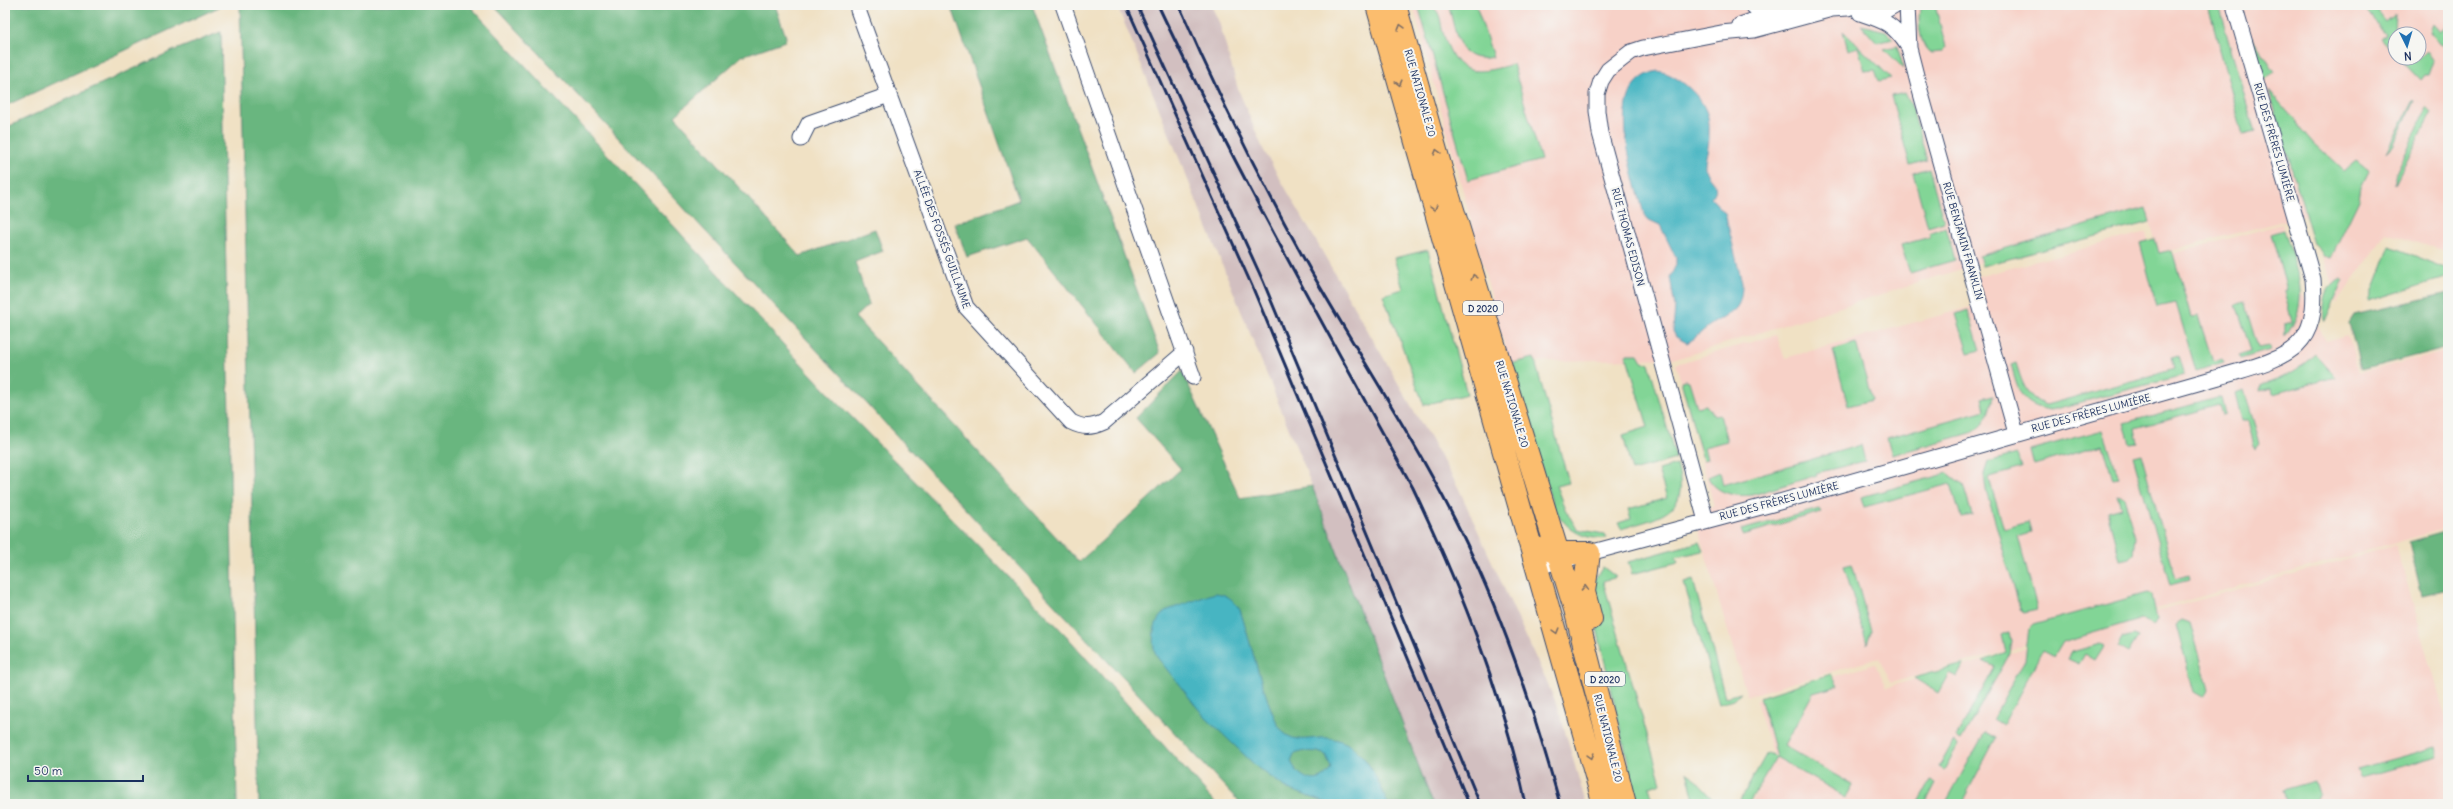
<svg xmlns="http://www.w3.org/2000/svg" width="2453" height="809" font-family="Delius,sans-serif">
<rect width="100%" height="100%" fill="#f6f6f2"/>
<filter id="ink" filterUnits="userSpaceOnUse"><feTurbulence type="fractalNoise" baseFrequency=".025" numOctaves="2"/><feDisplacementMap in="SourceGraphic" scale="8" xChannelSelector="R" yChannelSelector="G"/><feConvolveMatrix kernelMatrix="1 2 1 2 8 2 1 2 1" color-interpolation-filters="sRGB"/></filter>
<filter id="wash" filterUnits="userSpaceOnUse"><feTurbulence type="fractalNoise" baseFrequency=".012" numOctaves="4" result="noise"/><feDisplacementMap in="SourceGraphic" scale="16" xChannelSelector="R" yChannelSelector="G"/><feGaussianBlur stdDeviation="0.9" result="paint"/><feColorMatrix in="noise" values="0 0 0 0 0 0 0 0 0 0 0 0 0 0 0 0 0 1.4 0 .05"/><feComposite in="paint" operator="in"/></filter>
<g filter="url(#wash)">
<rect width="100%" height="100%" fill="#f0e1c4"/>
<path fill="#f7d1c7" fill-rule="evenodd" d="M 1413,5 L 2448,5 L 2448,252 L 2386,233 L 2337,303 L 2311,214 L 2159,253 L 2146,208 L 2014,247 L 1974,265 L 1679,358 L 1509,362 ZM 2395,34 L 2419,34 L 2419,58 L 2395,58 Z
M 2282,224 L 2301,292 L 2326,341 L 2348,335 L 2359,373 L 2448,350 L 2448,528 L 1891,683 L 1879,658 L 1747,696 L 1693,512 L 1714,506 L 1676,364 L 1776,335 L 1785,358 L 1985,303 L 1977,277 L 2146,232 L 2153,259 Z
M 2396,545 L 2448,725 L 2448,804 L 1751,804 L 1773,756 L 1756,701 L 1875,664 L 1887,687 Z"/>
<path fill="#d2bfc0" d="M 1117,5 L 1211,5 L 1219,22 L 1238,89 L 1263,149 L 1458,487 L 1558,707 L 1586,804 L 1433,804 L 1312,486 Z"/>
<path fill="#82d596" stroke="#4e827a" d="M 1418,5 C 1424,5 1431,4 1435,9 C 1440,13 1441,24 1442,29 C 1455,75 1470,77 1513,64 L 1541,160 L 1468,180 Z
M 1463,5 L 1476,5 L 1493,57 C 1457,65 1457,34 1449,8 Z
M 1921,5 L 1935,5 L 1946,47 L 1941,52 L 1931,53 C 1919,47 1917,17 1921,5 Z
M 2208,5 L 2218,5 L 2255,132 L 2243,135 Z
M 2362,5 L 2373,5 L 2385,21 L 2395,14 L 2393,52 L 2380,38 L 2385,34 Z
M 2433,24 L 2440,32 L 2448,25 L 2448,34 L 2444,37 L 2448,47 L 2441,45 L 2430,32 Z
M 1861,25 L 1886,31 L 1893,39 L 1877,43 Z
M 1843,31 L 1891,78 L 1879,81 L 1875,70 L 1865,71 L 1858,47 L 1848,50 Z
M 2252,37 L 2275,73 L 2265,79 Z
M 1897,46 L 1904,69 L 1884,49 Z
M 2426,51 L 2433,61 L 2428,75 L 2424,75 L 2420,80 L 2399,58 L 2416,60 Z
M 2269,90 L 2314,143 L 2344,171 L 2356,161 L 2369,171 L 2361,187 L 2359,200 L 2331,258 L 2325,256 L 2314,244 Z
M 1905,93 L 1911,105 L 1927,160 L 1910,165 L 1891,96 Z
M 2413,100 L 2414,101 L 2393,146 L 2387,152 Z
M 2427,107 L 2432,112 L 2395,184 L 2395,176 Z
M 1929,168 L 1944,222 L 1928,227 L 1913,173 Z
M 2146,208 L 2150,222 L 1982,266 L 1979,256 Z
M 1946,227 L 1955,260 L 1910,273 L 1901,245 L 1930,237 L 1929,233 Z
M 2284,230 C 2296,270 2313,299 2285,337 L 2285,324 L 2292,322 L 2284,291 L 2287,290 L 2271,234 Z
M 2155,239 L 2159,253 L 2172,250 L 2191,317 L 2198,316 L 2213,362 L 2222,359 L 2224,363 L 2196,371 L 2176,303 L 2157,307 L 2140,243 Z
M 2390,246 L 2448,269 L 2448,277 L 2369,301 Z
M 1428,250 L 1467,394 L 1424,405 L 1383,295 L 1403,289 L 1394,258 Z
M 2342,279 L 2343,280 L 2325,321 C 2322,315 2324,312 2324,306 C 2326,292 2328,285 2342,279 Z
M 2244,302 L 2258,348 L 2269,346 L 2270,350 L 2240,359 L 2238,355 L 2251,351 L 2236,305 Z
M 1968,310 L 1980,350 L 1968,353 L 1956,314 Z
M 1856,343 L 1872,400 L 1848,406 L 1833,350 Z
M 1626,354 L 1638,354 L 1642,361 L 1649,364 L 1676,459 L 1632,471 L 1623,435 L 1648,427 Z
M 2315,354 L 2336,377 L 2273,394 L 2272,388 L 2260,391 L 2261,385 C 2284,379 2298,370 2315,354 Z
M 2178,356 L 2184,375 L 2051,410 C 2021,406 2018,391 2011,365 L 2016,363 C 2022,382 2026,398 2046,405 L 2175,369 L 2172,358 Z
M 1534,358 L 1569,483 L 1556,486 L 1565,509 L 1577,529 L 1604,534 L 1606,538 C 1580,540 1565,528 1553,506 L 1510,364 Z
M 1685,380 L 1689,381 L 1697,407 L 1706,405 L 1714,416 L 1720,415 L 1727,441 L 1704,447 L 1707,459 L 1703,460 L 1681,381 Z
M 2244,390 L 2260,443 L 2255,449 L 2248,421 L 2242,421 L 2235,393 Z
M 1993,395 C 1990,412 1987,424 1971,433 L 1892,455 L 1887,438 L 1985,410 L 1982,398 Z
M 2221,397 L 2225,414 L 2222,415 L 2219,405 L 2135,428 L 2138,442 L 2130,443 L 2124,423 Z
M 2103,430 L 2119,478 L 2113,479 L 2103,445 L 2034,465 L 2030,450 Z
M 1861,445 L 1865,461 L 1816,473 L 1817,475 L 1753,495 C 1736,497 1716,494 1708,477 L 1720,472 L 1723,485 Z
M 2017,454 L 2021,468 L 1990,477 L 1989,479 L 2004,529 L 2028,522 L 2031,532 L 2018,536 L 2037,609 L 2024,612 L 2020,609 L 1986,490 L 1984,474 L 1988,462 Z
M 2141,454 L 2176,579 L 2188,575 L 2189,580 L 2170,585 L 2133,456 Z
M 1677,465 C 1691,514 1659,517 1621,529 L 1618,523 L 1631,519 L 1628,509 L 1667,498 L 1658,470 Z
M 1948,473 L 1963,485 L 1972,515 L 1961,517 L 1951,484 L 1864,507 L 1861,497 Z
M 2117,495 L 2124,497 L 2136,537 L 2134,553 L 2129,558 L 2120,560 L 2107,511 L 2121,507 Z
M 1819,509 L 1821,512 L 1743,535 L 1741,530 Z
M 1699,542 L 1703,551 L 1676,557 L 1678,562 L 1632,574 L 1628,562 Z
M 1852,564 L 1871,631 L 1867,644 L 1844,566 Z
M 1603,567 L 1616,577 L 1603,581 L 1661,783 L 1649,787 L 1654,804 L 1638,804 L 1592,607 L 1595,579 Z
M 1693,580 L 1725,697 L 1741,693 L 1733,700 L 1719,704 L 1684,583 Z
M 2147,593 L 2152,595 L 2157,620 L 2153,627 L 2143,618 L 2063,642 L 2054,657 L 2042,651 L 2003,725 L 1993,719 L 2025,660 L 2029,629 L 2033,625 Z
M 2182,620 L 2190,623 L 2209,690 L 2203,697 L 2194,692 L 2176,624 Z
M 2009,632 L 2011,641 L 2008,657 L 1961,740 L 1956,737 L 1995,667 L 1983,661 L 2006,652 L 2002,635 Z
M 2133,635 L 2138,637 L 2128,653 L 2118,647 L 2123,638 Z
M 2100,644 L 2104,646 L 2095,660 L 2085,654 L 2079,664 L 2068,659 L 2072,652 Z
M 1964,664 L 1957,677 L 1949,673 L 1938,693 L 1914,678 Z
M 1831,674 L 1838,686 L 1813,693 L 1784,746 L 1853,785 L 1846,797 L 1776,757 L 1748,804 L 1738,804 L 1767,753 L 1776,756 L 1760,697 Z
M 1985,732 L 1996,738 L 1961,804 L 1945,804 Z
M 1953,742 L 1958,745 L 1944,770 L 1939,767 Z
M 2436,747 L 2438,756 L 2360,778 L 2357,769 Z
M 1687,771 L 1718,804 L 1695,804 Z
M 1931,781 L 1936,783 L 1925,804 L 1918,804 Z
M 2315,781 L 2319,794 L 2312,804 L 2287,804 L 2283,790 Z"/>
<path fill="#69b67f" stroke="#42726e" d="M 5,5 L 219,5 L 219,7 L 5,106 Z
M 240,5 L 469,5 L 833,398 L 1062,631 L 1216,804 L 259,804 Z
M 494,5 L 775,5 L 786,37 L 785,41 L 742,56 L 675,116 L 800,256 L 875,229 L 883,251 L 855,262 L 869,304 L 855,317 L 1079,562 L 1181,469 L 1136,418 L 1182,371 L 1240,498 L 1312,486 L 1433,804 L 1241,804 Z
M 951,5 L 1032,5 L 1160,353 L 1136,373 L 1027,237 L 967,257 L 955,224 L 1019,200 Z
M 221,32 L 237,804 L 5,804 L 5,128 L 170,52 Z
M 2448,293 L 2448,347 L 2361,370 L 2349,323 L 2354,315 Z
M 2448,531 L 2448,590 L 2422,596 L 2409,542 Z"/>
<path fill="#47b5c2" stroke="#317290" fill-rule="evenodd" d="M 1658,71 C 1676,74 1699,93 1706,111 C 1710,120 1709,129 1709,138 C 1709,147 1704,160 1705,169 C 1708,181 1723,185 1711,198 L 1725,213 L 1742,283 C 1742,315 1730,311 1709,326 C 1701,332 1695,339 1687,343 L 1676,337 L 1673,331 L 1675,307 L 1670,277 L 1676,265 L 1676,258 L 1660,225 L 1647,219 L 1644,214 C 1634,177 1601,82 1658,71 Z
M 1215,593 C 1227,594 1233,599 1240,610 C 1248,633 1270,722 1284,733 C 1295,742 1306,739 1319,738 C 1359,735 1375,772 1388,804 L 1330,804 L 1288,789 L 1258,768 L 1204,716 L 1157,657 C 1150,643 1153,621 1165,611 ZM 1305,751 L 1318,752 L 1326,755 L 1331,768 C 1320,789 1298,779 1291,761 L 1294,754 Z"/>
</g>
<g filter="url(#ink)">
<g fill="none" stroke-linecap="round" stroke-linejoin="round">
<g stroke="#3b4a6d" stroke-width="17">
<path id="street" d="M 1063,5 L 1193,377
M 1752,5 L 1770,21
M 1907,5 L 1909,48 L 1918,83 L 2016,433
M 858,10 L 966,307 L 1071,422 C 1083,428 1091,428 1104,422 L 1185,352
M 1860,13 C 1884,21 1893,23 1908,46
M 1866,14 L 1883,12 L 1895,5
M 1740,25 L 1798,5
M 801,139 L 809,123 L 889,95
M 1706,521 L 1600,133 L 1597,111 L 1597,94 L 1601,81 L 1608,70 L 1631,52 L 1643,48 L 1721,33 L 1754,30 L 1832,9 L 1848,8
M 1537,567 L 1772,504 L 2233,373 C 2291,356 2319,347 2313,279 L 2234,5"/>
</g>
<g stroke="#3b4a6d" stroke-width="24">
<path id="primary" d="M 1377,5 L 1604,804
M 1395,5 L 1449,197 L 1575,609 L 1625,804
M 1545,548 L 1557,553 L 1589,553 L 1584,592 L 1591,619"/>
</g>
<use href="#street" stroke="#fff" stroke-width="15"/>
<use href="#primary" stroke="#fbbd6e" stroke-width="22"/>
<path stroke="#1b2f5e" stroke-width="3" d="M 1126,5 L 1252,286 L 1469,804
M 1137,5 L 1263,281 L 1480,804
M 1158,5 C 1236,170 1325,328 1413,488 C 1462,591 1502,692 1526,804
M 1179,5 C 1219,97 1263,186 1312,273 C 1359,355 1412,435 1455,520 C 1501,610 1533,707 1560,804"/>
</g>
<defs><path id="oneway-chevron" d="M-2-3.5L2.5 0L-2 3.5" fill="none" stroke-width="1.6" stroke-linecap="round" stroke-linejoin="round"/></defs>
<g stroke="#806f65">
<use href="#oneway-chevron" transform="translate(1401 27) rotate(-106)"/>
<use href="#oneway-chevron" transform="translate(1399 83) rotate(75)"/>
<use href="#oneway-chevron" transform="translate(1437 152) rotate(-106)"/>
<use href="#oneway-chevron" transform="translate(1434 208) rotate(74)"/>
<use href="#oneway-chevron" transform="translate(1474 277) rotate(-107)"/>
<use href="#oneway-chevron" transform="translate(1585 588) rotate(-88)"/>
<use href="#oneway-chevron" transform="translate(1556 631) rotate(74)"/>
<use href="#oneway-chevron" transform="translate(1591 756) rotate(74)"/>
</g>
</g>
<g text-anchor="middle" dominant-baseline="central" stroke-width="4" stroke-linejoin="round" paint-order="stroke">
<g fill="#f6f6f2" stroke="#5d6b8a" stroke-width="1">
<rect x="1463" y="301" width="40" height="14" rx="3"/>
<rect x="1585" y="672" width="40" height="14" rx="3"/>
</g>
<g font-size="9" font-weight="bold" fill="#1b2f5e">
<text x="1483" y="308">D 2020</text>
<text x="1605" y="679">D 2020</text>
</g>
<g font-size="10" fill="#1b2f5e" stroke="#f6f6f2">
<text transform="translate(1420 93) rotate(74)">RUE NATIONALE 20</text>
<text transform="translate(2274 142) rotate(74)">RUE DES FRÈRES LUMIÈRE</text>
<text transform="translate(1628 237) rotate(75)">RUE THOMAS EDISON</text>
<text transform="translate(942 239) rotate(70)">ALLÉE DES FOSSÉS GUILLAUME</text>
<text transform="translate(1963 241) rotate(74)">RUE BENJAMIN FRANKLIN</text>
<text transform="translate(1512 404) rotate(73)">RUE NATIONALE 20</text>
<text transform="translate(2091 413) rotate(-15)">RUE DES FRÈRES LUMIÈRE</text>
<text transform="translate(1779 501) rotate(-15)">RUE DES FRÈRES LUMIÈRE</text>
<text transform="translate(1608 738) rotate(76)">RUE NATIONALE 20</text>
</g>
</g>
<rect width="2453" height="809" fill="none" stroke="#f6f6f2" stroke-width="20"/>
<g transform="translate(2407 46) rotate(175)"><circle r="19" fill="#f6f6f2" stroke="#9ea6b7"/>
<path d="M0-3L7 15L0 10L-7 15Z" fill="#1f6fb2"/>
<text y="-6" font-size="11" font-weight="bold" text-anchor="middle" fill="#1b2f5e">N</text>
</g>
<path d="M28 775v6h115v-6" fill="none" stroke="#1b2f5e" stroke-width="2"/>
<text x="34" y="775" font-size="12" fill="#1b2f5e" stroke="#f6f6f2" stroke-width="3" paint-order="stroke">50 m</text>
</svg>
